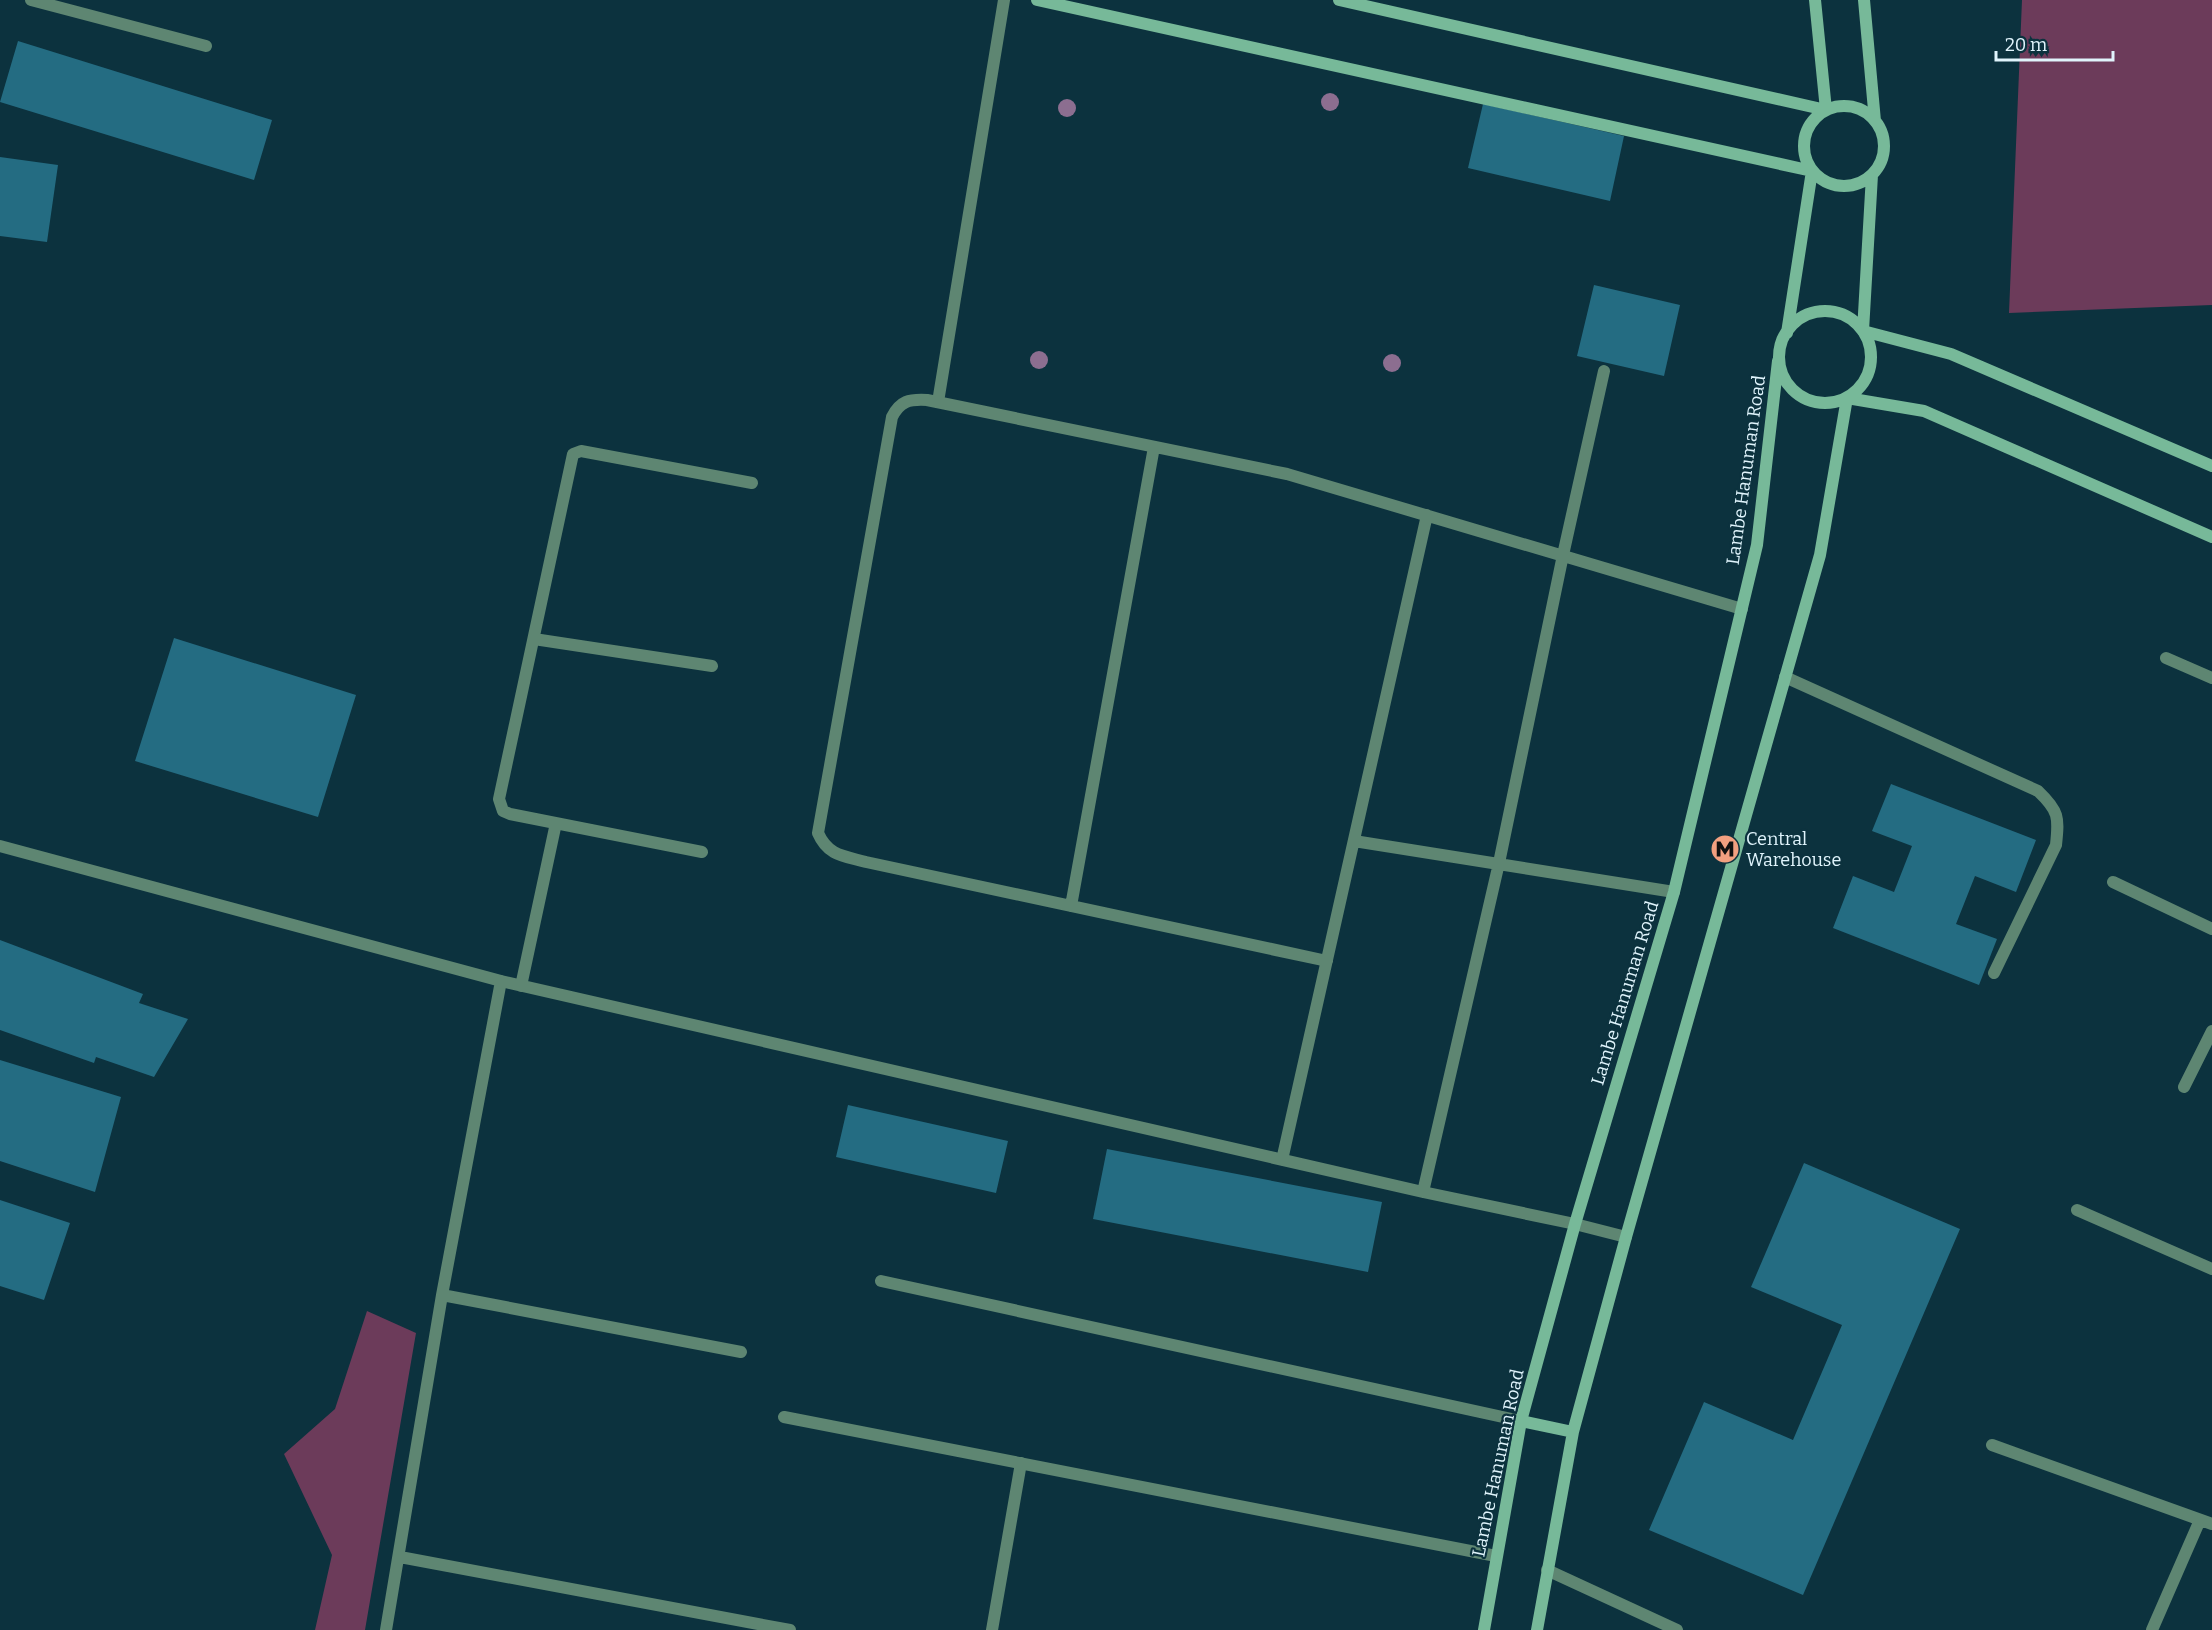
<svg xmlns="http://www.w3.org/2000/svg" width="2212" height="1630" font-family="Bitter,serif">
<rect width="100%" height="100%" fill="#0c323e"/>
<path fill="#6c3b5a" d="M 2022,0 L 2212,0 L 2212,305 L 2009,313 Z
M 367,1311 L 416,1333 L 365,1630 L 315,1630 L 332,1555 L 284,1454 L 335,1409 Z"/>
<path fill="#246c82" d="M 18,41 L 272,120 L 254,180 L 0,102 Z
M 1483,104 L 1624,136 L 1610,201 L 1468,168 Z
M 0,157 L 58,165 L 47,242 L 0,236 Z
M 1594,285 L 1680,305 L 1664,376 L 1577,356 Z
M 174,638 L 356,695 L 318,817 L 135,761 Z
M 1891,784 L 2036,840 L 2016,892 L 1975,876 L 1956,924 L 1997,939 L 1979,985 L 1833,928 L 1853,876 L 1894,892 L 1912,846 L 1872,831 Z
M 0,940 L 143,994 L 139,1003 L 188,1019 L 154,1077 L 96,1057 L 94,1063 L 0,1030 Z
M 0,1060 L 121,1097 L 95,1192 L 0,1161 Z
M 848,1105 L 1008,1141 L 996,1193 L 836,1157 Z
M 1107,1149 L 1382,1202 L 1368,1272 L 1093,1219 Z
M 1804,1163 L 1960,1229 L 1803,1595 L 1649,1530 L 1704,1402 L 1793,1440 L 1842,1325 L 1751,1287 Z
M 0,1200 L 70,1223 L 44,1300 L 0,1286 Z"/>
<g fill="none" stroke-linecap="round" stroke-linejoin="round">
<path stroke="#5e8672" stroke-width="12" d="M 31,0 L 206,46
M 2166,658 L 2212,678
M 2113,882 L 2212,929
M 2184,1087 L 2212,1031"/>
<path stroke="#5e8672" stroke-width="12" d="M 938,402 L 1004,0
M 534,639 L 712,666
M 1785,677 L 2038,791 C 2059,811 2059,817 2056,845 L 1994,973
M 1354,841 L 1674,892
M 0,846 L 501,981 L 1423,1192 L 1575,1224 L 1626,1237
M 702,852 L 510,814 L 503,811 L 499,799 L 573,454 L 581,451 L 752,483
M 1071,906 L 1154,447
M 1327,961 L 866,862 C 844,856 828,856 818,833 L 892,417 C 900,401 909,399 927,400 L 1287,474 L 1742,609
M 521,986 L 556,823
M 1282,1160 L 1427,515
M 1423,1192 L 1499,863 L 1563,555 L 1604,371
M 2077,1210 L 2212,1269
M 881,1281 L 1521,1421
M 442,1295 L 741,1352
M 784,1417 L 1496,1556
M 1992,1445 L 2212,1524
M 400,1557 L 790,1630
M 1547,1570 L 1677,1630
M 386,1630 L 442,1295 L 501,981
M 992,1630 L 1021,1463
M 2152,1630 L 2200,1520"/>
<path stroke="#77b999" stroke-width="12" d="M 1037,0 L 1812,171 L 1787,333
M 1339,0 L 1826,110 L 1815,0
M 1864,0 L 1875,121
M1804 146a40 40 0 1 1 80 0a40 40 0 1 1-80 0Z
M 1872,175 L 1863,331 L 1951,354 L 2212,466
M1779 357a46 46 0 1 1 92 0a46 46 0 1 1-92 0Z
M 1521,1421 L 1573,1432
M 1484,1630 L 1521,1421 L 1575,1224 L 1674,892 L 1757,545 L 1778,361
M 1537,1630 L 1573,1432 L 1626,1237 L 1820,555 L 1847,398 L 1924,411 L 2212,537"/>
</g>
<g fill="#8c6e90">
<circle cx="1330" cy="102" r="9"/>
<circle cx="1067" cy="108" r="9"/>
<circle cx="1039" cy="360" r="9"/>
<circle cx="1392" cy="363" r="9"/>
</g>
<defs>
<g id="metro-disc" transform="scale(1.5)"><circle r="9.5" fill="#f2a080" stroke="#0c323e"/><path d="M-5.5 5V-5H-3L0 0L3-5H5.5V5H3V-.5L0 4L-3-.5V5Z" fill="#111"/></g>
</defs>
<g fill-rule="evenodd">
<use href="#metro-disc" x="1725" y="849"/>
</g>
<g text-anchor="middle" dominant-baseline="central" stroke-width="4.5" stroke-linejoin="round" paint-order="stroke">
<g font-size="18" fill="#e0f4fc" stroke="#0c323e">
<text transform="translate(1746 470) rotate(-82)">Lambe Hanuman Road</text>
<text transform="translate(1625 993) rotate(-73)">Lambe Hanuman Road</text>
<text transform="translate(1498 1463) rotate(-78)">Lambe Hanuman Road</text>
</g>
<g font-size="18" fill="#e0f4fc" stroke="#0c323e" text-anchor="start">
<text x="1746" y="839">Central<tspan x="1746" dy="21">Warehouse</tspan></text>
</g>
</g>
<path d="M1996 51v9h117v-9" fill="none" stroke="#e0f4fc" stroke-width="3"/>
<text x="2005" y="51" font-size="18" fill="#e0f4fc" stroke="#0c323e" stroke-width="4.5" paint-order="stroke">20 m</text>
</svg>
